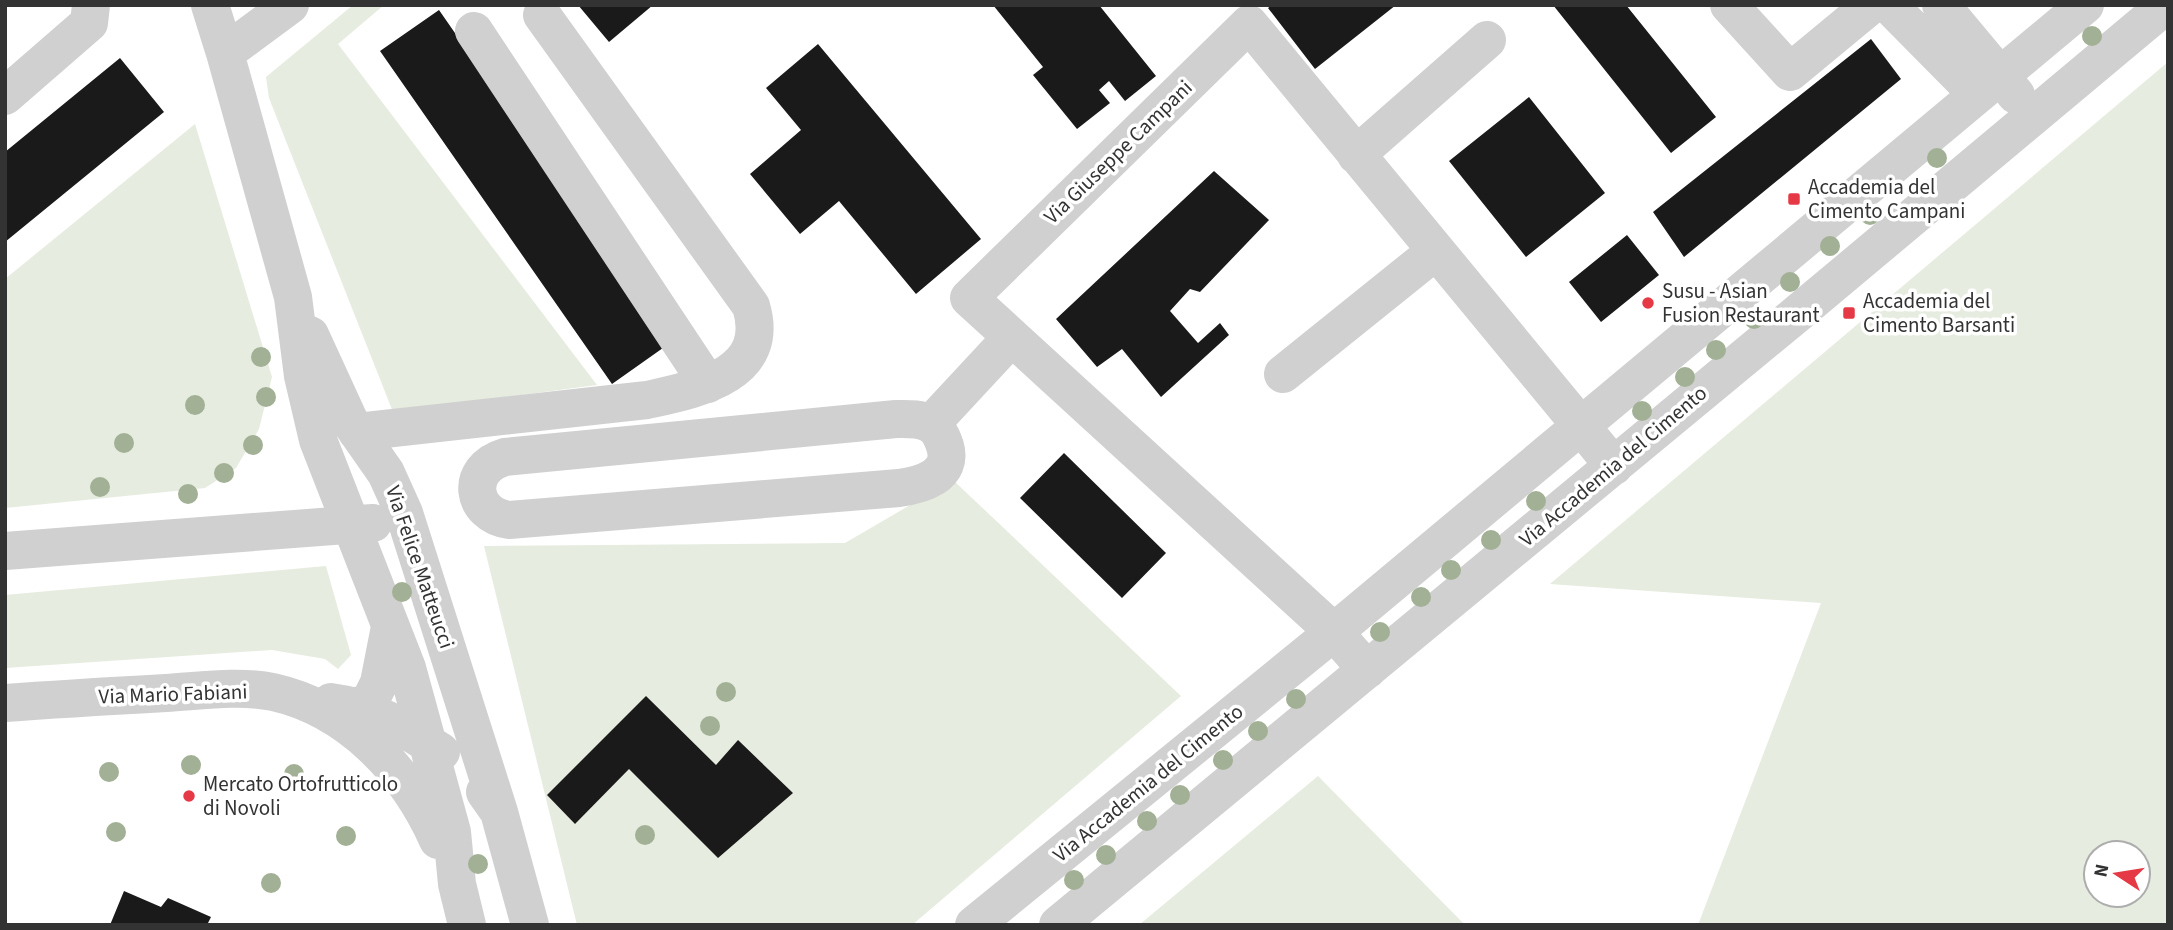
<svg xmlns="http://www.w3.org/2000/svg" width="2173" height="930" font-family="'Source Sans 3',sans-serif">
<rect width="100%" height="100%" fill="#fff"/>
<path fill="#e6ecdf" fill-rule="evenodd" d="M 353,5 L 384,5 L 338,44 L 597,385 L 393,412 L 269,98 L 266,77 Z
M 2168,62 L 2168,925 L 1698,925 L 1821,603 L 1550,584 ZM 2138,853 L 2138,895 L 2096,895 L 2096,853 Z
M 195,124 L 272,377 L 259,429 L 236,468 L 205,488 L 5,508 L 5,279 Z
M 953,480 L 1181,696 L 912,925 L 577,925 L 484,546 L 845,543 Z
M 326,566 L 351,655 L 338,669 L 325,659 L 272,650 L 5,668 L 5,595 Z
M 1318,776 L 1465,925 L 1139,925 Z"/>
<path fill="#1a1a1a" d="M 578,5 L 653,5 L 609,42 Z
M 993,5 L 1099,5 L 1156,76 L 1125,101 L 1109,81 L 1099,90 L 1110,103 L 1077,129 L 1033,75 L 1043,67 Z
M 1272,5 L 1396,5 L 1315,69 L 1268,8 Z
M 1553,5 L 1626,5 L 1716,117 L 1671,153 Z
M 439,10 L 670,343 L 612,384 L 380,51 Z
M 1871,39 L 1901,79 L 1684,257 L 1653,212 Z
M 818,44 L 981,239 L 916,294 L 839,201 L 800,234 L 750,174 L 801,130 L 766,88 Z
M 120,58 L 164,112 L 5,242 L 5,152 Z
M 1529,97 L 1605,193 L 1526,257 L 1449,161 Z
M 1214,171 L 1269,220 L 1200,292 L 1190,289 L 1170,311 L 1198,343 L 1220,323 L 1229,335 L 1161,397 L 1122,349 L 1097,367 L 1056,319 Z
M 1627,235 L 1659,275 L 1601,322 L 1569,282 Z
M 1064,453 L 1166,553 L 1122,598 L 1020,498 Z
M 646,696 L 716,765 L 738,740 L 793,793 L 718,858 L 629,769 L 575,824 L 547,795 Z
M 124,891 L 161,907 L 168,898 L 211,917 L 207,925 L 110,925 Z"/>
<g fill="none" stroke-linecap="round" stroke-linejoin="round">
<path stroke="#d0d0d0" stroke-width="38" d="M 210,5 L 225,53 L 293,297 L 303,376 L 318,440 L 407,668 L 452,832 L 457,884 L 467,925
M 1729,5 L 1790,72 L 1871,5
M 1889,5 L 1977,94
M 1941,5 L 2016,95
M 474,31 L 708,384
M 225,53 L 290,5
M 5,96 L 89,23 L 91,5
M 1356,155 L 1487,40
M 310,335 L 349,420 L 386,473 L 404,513 L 499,812
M 1283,374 L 1436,251
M 896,419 C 907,419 920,418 930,424 C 938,428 942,437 945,446 C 954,476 921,485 899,488 L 509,520 C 471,515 464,469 505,457 Z
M 931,424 L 1011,338
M 357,432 L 647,400 C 697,389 772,375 751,306 L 542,15
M 5,551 L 373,523
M 1367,670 L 1334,632 L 969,298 L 1249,24 L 1614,466
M 331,702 C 373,707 407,730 441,752
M 5,703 C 59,699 112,696 166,693 C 200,691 239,685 273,692 C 349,709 407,770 438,840
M 356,706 L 369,703 L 379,683 L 390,627
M 485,792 L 499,812 L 530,925
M 974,925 L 1334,632 L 2085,5
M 1058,925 L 1798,313 L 2166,5"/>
</g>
<g fill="#a2b095">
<circle cx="2092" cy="36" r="10"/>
<circle cx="1937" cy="158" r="10"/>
<circle cx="1870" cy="215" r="10"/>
<circle cx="1830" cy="246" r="10"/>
<circle cx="1790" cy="282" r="10"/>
<circle cx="1754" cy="319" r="10"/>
<circle cx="1716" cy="350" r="10"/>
<circle cx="261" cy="357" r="10"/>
<circle cx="1685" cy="377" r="10"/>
<circle cx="266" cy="397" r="10"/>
<circle cx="195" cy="405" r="10"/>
<circle cx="1642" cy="411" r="10"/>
<circle cx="124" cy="443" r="10"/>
<circle cx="253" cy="445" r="10"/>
<circle cx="224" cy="473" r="10"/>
<circle cx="100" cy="487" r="10"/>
<circle cx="188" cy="494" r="10"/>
<circle cx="1536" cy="501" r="10"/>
<circle cx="1491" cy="540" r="10"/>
<circle cx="1451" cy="570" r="10"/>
<circle cx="402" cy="592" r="10"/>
<circle cx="1421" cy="597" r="10"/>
<circle cx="1380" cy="632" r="10"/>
<circle cx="726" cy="692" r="10"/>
<circle cx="1296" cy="699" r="10"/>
<circle cx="710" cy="726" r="10"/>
<circle cx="1258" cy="731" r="10"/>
<circle cx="1223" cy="760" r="10"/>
<circle cx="191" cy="765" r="10"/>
<circle cx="109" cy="772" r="10"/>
<circle cx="294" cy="774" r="10"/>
<circle cx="1180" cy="795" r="10"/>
<circle cx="1147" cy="821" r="10"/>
<circle cx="116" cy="832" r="10"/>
<circle cx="645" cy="835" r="10"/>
<circle cx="346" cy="836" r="10"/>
<circle cx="1106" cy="855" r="10"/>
<circle cx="478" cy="864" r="10"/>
<circle cx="1074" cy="880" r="10"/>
<circle cx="271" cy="883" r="10"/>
</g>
<g fill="#e63946" stroke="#fff" stroke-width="2.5">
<rect x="1787" y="192" width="14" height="14" rx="3.5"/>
<circle cx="1648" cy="303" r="7"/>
<rect x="1842" y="306" width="14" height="14" rx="3.5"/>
<circle cx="189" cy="796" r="7"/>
</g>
<g text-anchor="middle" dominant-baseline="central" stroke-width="7" stroke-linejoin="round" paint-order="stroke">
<g font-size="21" fill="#333" stroke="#fff">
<text transform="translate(1118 152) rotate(-44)">Via Giuseppe Campani</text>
<text transform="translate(1613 466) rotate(-40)">Via Accademia del Cimento</text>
<text transform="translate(420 567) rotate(71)">Via Felice Matteucci</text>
<text transform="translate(173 694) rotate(-2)">Via Mario Fabiani</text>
<text transform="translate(1148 783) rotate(-39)">Via Accademia del Cimento</text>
</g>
<g font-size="21" fill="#333" stroke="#fff" text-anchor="start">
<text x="1808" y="187">Accademia del<tspan x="1808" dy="24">Cimento Campani</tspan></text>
<text x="1662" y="291">Susu - Asian<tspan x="1662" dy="24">Fusion Restaurant</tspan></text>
<text x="1863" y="301">Accademia del<tspan x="1863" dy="24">Cimento Barsanti</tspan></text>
<text x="203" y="784">Mercato Ortofrutticolo<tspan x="203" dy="24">di Novoli</tspan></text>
</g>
</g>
<rect width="2173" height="930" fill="none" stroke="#333333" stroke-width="14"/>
<g transform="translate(2117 874) rotate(282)"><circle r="33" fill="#ffffff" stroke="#adadad" stroke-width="2"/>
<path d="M0-5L12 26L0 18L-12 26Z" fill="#e63946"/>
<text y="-10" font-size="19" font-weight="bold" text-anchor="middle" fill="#333333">N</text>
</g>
</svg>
